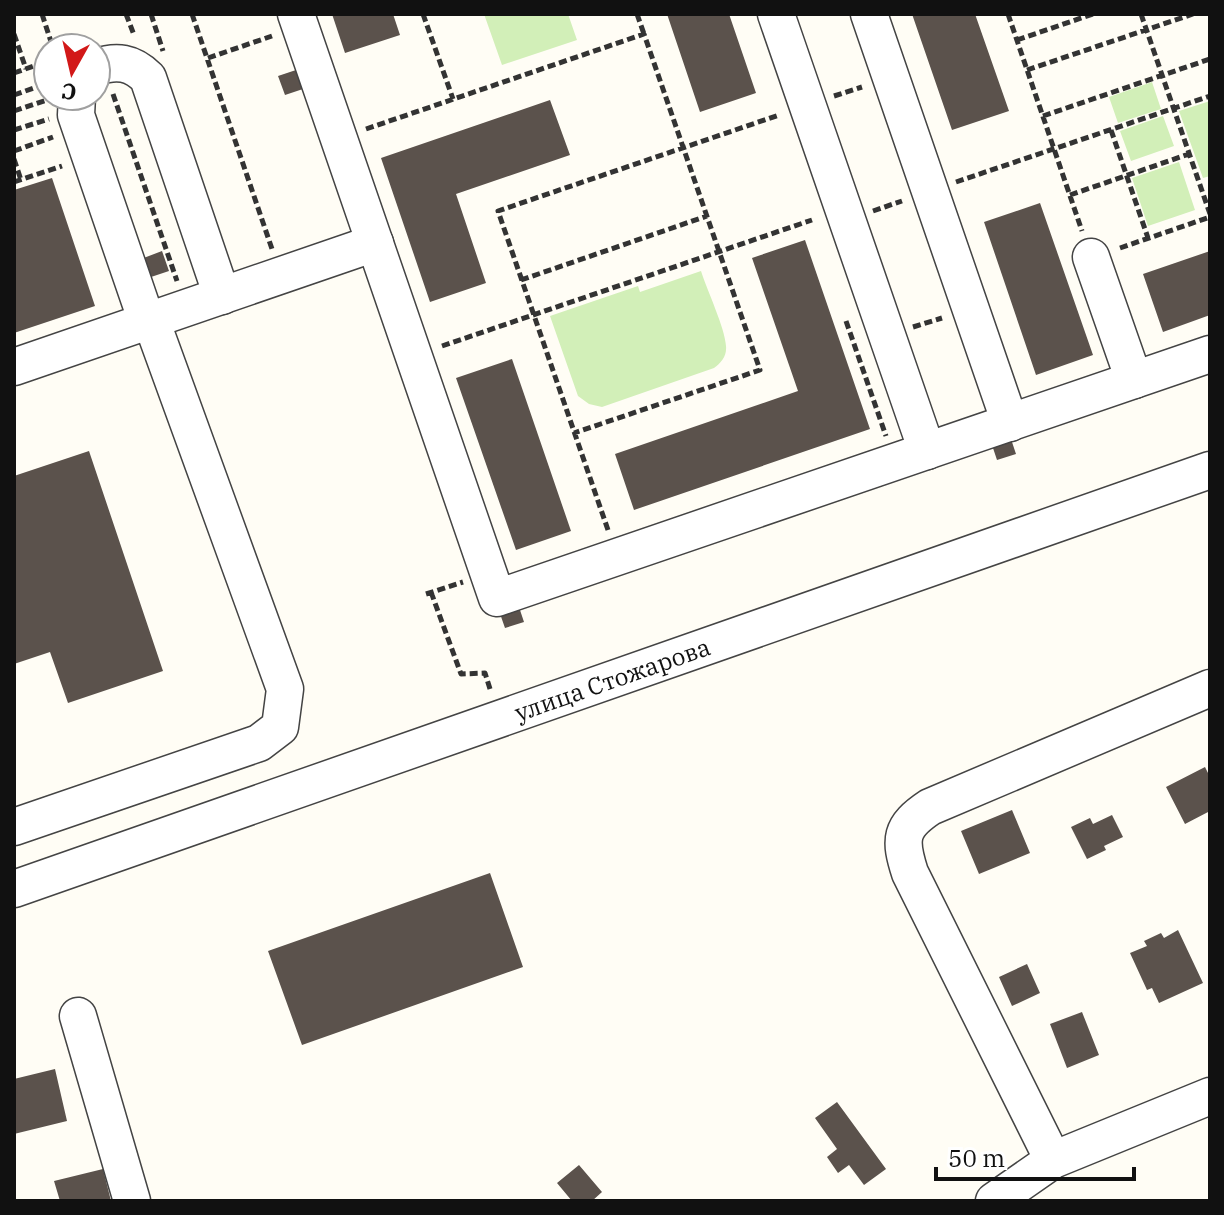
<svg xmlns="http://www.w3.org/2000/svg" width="1224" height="1215" font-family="'IBM Plex Serif',serif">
<rect width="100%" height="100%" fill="#fffdf5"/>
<path fill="#d2efb8" d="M 484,14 L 568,14 L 577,40 L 502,65 Z
M 1152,82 L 1161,109 L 1118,123 L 1109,97 Z
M 1210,101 L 1210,176 L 1203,178 L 1179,111 Z
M 1163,116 L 1174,146 L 1131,161 L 1120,131 Z
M 1179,162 L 1195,210 L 1148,226 L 1132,178 Z
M 701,271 C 707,290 725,328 726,346 C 727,356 721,363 714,368 L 602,407 L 589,404 L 578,396 L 550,316 L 638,286 L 640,292 Z"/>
<path fill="#5b524c" d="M 332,14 L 393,14 L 400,35 L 345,53 Z
M 667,14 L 729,14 L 756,93 L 700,112 Z
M 912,14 L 975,14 L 1009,111 L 952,130 Z
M 299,69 L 306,88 L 285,95 L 278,76 Z
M 550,100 L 570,155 L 456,194 L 486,283 L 430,302 L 381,158 Z
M 52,178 L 95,306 L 14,333 L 14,190 Z
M 1040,203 L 1093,355 L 1036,375 L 984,222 Z
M 805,240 L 870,429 L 634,510 L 615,454 L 798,391 L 752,258 Z
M 162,251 L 169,271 L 148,278 L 141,259 Z
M 1210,251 L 1210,315 L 1163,332 L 1143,274 Z
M 512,359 L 571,531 L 516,550 L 456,378 Z
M 1009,433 L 1016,454 L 997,460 L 990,439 Z
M 89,451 L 163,671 L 68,703 L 50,652 L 14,664 L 14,476 Z
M 517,601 L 524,622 L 505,628 L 498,608 Z
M 1205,767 L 1210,777 L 1210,811 L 1185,824 L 1166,787 Z
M 1012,810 L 1030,853 L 979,874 L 961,831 Z
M 1112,815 L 1123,837 L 1104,846 L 1106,850 L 1087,859 L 1071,827 L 1090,818 L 1093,824 Z
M 490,873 L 523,967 L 302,1045 L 268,951 Z
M 1178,930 L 1203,983 L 1159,1003 L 1152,988 L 1147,990 L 1130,953 L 1147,946 L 1144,941 L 1161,933 L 1164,938 Z
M 1027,964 L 1040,993 L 1012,1006 L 999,977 Z
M 1082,1012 L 1099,1055 L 1067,1068 L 1050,1024 Z
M 55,1069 L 67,1121 L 14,1134 L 14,1079 Z
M 837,1102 L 886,1169 L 864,1185 L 849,1165 L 838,1173 L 827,1157 L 837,1149 L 815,1118 Z
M 579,1165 L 602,1192 L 592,1201 L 572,1201 L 557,1183 Z
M 103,1169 L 111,1201 L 60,1201 L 54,1181 Z"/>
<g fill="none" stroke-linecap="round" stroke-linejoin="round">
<g stroke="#444" stroke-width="39">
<g id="minor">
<path d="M 296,14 L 497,598 L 1210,354"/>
<path d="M 776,14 L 927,451"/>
<path d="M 869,14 L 1010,423"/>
<path d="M 96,67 C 117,60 132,62 148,78 L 222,296"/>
<path d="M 77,96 L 76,115 L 147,322"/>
<path d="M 1091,257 L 1134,380"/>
<path d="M 14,367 L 375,243"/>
<path d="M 14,827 L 259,743 L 280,727 L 285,689 L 151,320"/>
<path id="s1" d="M 14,889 L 1210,470"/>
<path d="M 78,1016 L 132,1201"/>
<path d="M 1053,1160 L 910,873 C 899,839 900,827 930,807 L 1210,688"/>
<path d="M 994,1201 L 1053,1160 L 1210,1096"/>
</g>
</g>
<path stroke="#333" stroke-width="5" stroke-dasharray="8 4" stroke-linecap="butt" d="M 42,14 L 53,48
M 126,14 L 134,35
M 151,14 L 163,51
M 192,14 L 272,249
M 423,14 L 453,99
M 637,14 L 644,34
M 1008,14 L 1082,231
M 1141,14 L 1210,214
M 14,34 L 26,69
M 1017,40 L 1093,14
M 208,58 L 272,36
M 43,63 L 48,76
M 1027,70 L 1193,14
M 14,73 L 48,61
M 113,94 L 177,281
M 14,95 L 48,83
M 834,96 L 862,87
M 14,111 L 47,100
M 1043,116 L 1210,59
M 366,129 L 644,34 L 760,370 L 574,433
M 14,130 L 49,119
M 1111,130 L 1148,238
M 14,151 L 53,137
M 14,159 L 21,180
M 14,182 L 62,166
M 956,182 L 1210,96
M 1070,195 L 1189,154
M 873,211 L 902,201
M 1120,248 L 1210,217
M 521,280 L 707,216
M 846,321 L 886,436
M 913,327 L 942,318
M 442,346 L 812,220
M 608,530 L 498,211 L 779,115
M 431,592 L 461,674 L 485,673 L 491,692
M 426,594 L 463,582"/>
<use href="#minor" stroke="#fff" stroke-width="36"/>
</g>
<g text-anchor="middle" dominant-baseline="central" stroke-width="8" stroke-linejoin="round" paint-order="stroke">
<g font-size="24" fill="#111" stroke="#fff">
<text stroke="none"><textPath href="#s1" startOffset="634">улица Стожарова</textPath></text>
</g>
</g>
<rect width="1224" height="1215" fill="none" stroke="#111111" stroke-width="32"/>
<g transform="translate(72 72) rotate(188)"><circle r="38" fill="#ffffff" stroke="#a0a0a0" stroke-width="2"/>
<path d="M0-6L14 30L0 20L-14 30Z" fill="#d21818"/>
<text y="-12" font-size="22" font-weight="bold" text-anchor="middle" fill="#111111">С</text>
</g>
<path d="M936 1167v12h198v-12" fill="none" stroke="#111111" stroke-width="4"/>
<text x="948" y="1167" font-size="24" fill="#111111" stroke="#ffffff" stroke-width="6" paint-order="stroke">50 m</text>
</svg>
